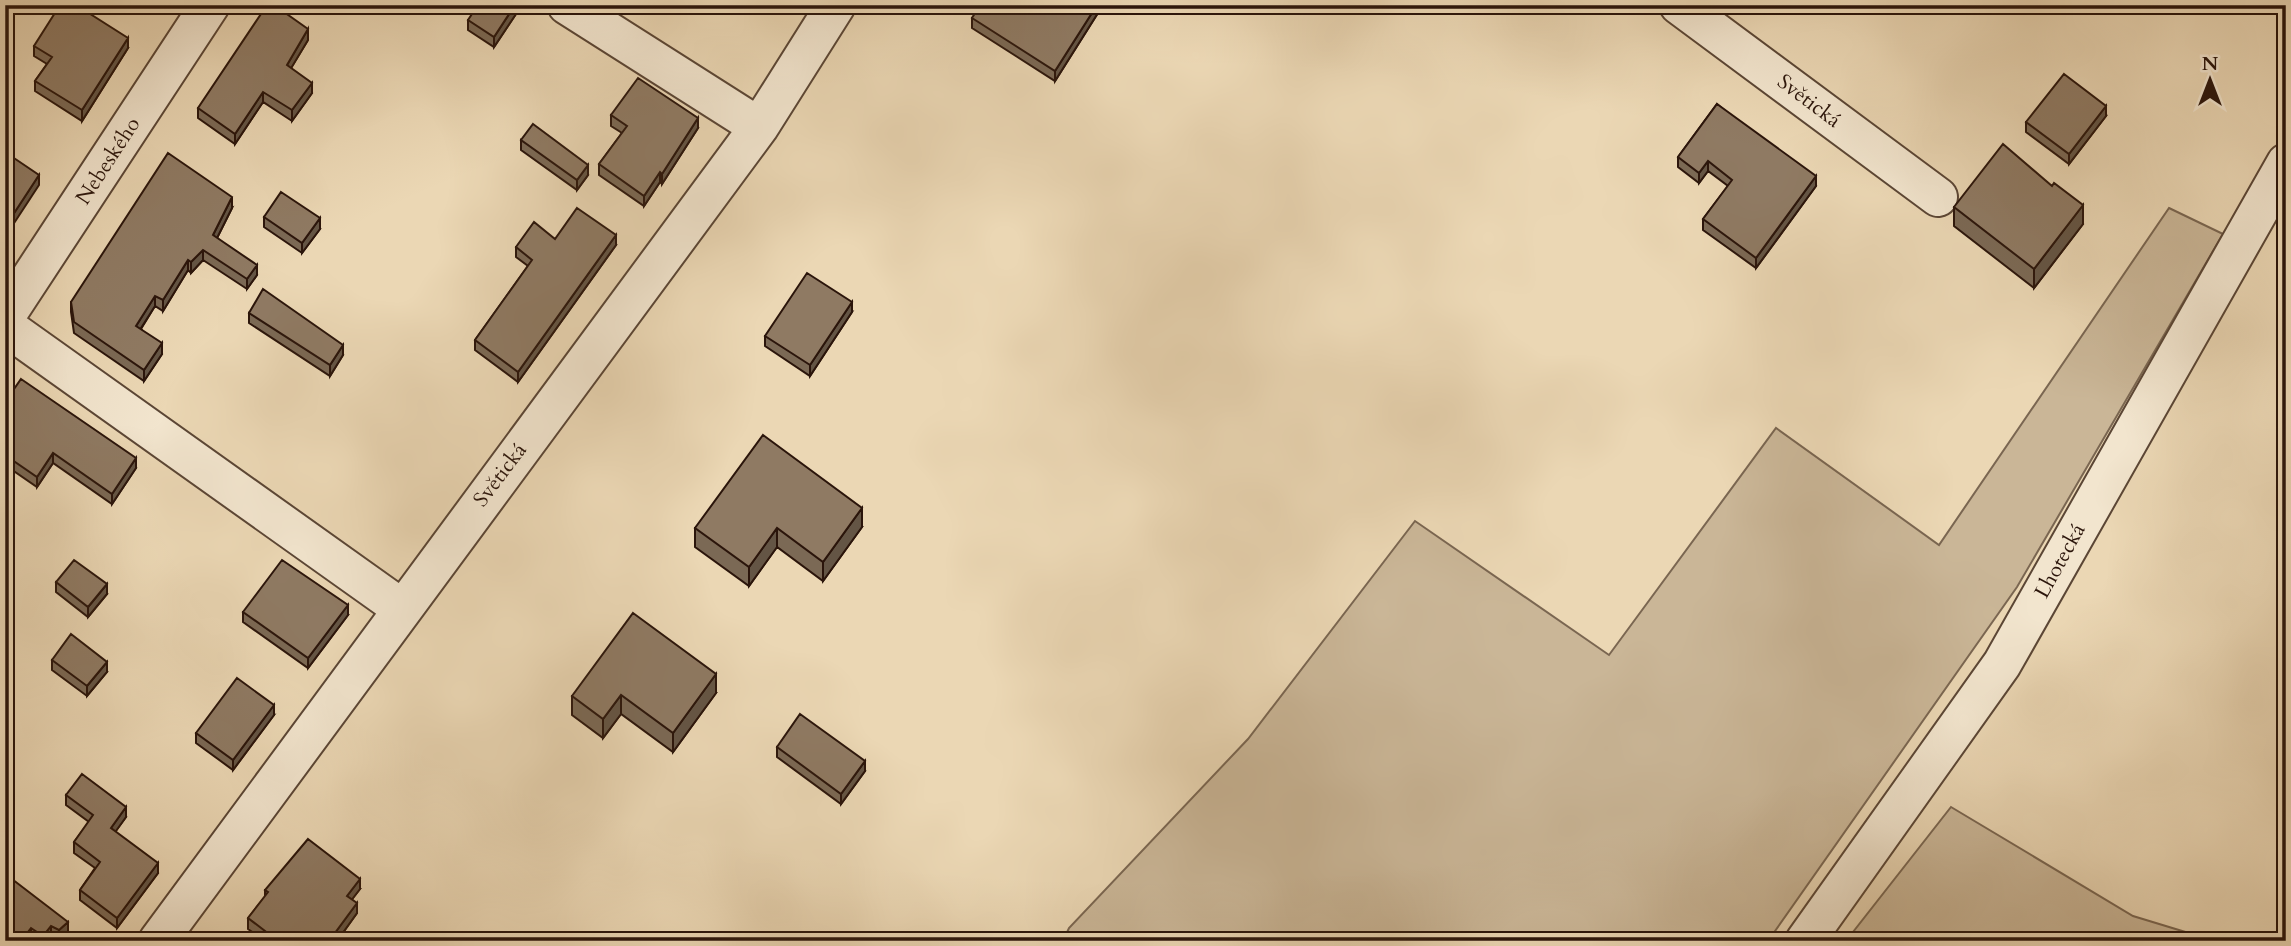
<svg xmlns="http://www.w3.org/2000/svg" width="2291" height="946" font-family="Cardo,serif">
<rect width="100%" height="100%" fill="#ebd7b4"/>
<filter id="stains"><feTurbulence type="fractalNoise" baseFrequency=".00286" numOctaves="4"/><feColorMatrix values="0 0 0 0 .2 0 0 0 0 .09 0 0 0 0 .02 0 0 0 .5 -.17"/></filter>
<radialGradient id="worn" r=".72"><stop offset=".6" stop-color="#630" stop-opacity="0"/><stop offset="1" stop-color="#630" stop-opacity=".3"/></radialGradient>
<path fill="#cab697" stroke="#7a6651" stroke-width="2" d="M 2169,208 L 2223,234 L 2017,587 L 1768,941 L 1063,941 L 1069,928 L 1248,739 L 1415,521 L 1609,655 L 1776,428 L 1939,545 Z
M 1951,807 L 2133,916 L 2215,941 L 1846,941 Z"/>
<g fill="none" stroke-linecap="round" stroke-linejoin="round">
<g stroke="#5b4635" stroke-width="42">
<path id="minor" d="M 567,5 L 759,127
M 1679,5 L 1938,197
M 5,317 L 210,5
M 5,326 L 401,608
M 158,941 L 759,127 L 836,5
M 1805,941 L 2002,664 L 2286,163"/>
</g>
<use href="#minor" stroke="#f2e5ce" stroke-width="38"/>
</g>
<path fill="#7b6955" stroke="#2b150b" stroke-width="2" d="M 520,5 L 520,8 L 494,47 L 468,30 L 468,20 Z
M 1103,5 L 1055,81 L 972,28 L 972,18 Z
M 308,40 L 291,68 L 312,93 L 292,121 L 263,102 L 235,144 L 198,118 L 198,108 Z
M 34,46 L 128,48 L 82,121 L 35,91 L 35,81 L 47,64 L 34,56 Z
M 1717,104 L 1816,186 L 1756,268 L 1703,230 L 1703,219 L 1728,186 L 1708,171 L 1699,183 L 1678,167 L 1678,157 Z
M 611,115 L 698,128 L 662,184 L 660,182 L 644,206 L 599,175 L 599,164 L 622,133 L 611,126 Z
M 2106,116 L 2069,164 L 2026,132 L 2026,122 Z
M 521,140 L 588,175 L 577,190 L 521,150 Z
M 2052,186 L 2083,224 L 2034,288 L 1954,226 L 1954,207 Z
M 232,208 L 217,238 L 257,275 L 247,289 L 203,260 L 191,273 L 188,270 L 163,311 L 155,306 L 141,329 L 162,354 L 144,381 L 74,333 L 71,312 L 71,302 Z
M 264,217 L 320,229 L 302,253 L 264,227 Z
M 555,239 L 616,245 L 518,382 L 475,350 L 475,340 L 528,266 L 516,257 L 516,247 Z
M 852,312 L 810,376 L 765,346 L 765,336 Z
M 249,313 L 343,355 L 330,376 L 249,323 Z
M 5,402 L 136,468 L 112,504 L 53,463 L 37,487 L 5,465 Z
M 862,527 L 823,581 L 777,547 L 749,586 L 695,547 L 695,528 Z
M 56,582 L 107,594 L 88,617 L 56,592 Z
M 243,612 L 348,615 L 308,668 L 243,622 Z
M 52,660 L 107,672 L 87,696 L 52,670 Z
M 716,693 L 673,752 L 621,714 L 603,738 L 572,715 L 572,696 Z
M 274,715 L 233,770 L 196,743 L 196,733 Z
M 777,747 L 865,771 L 841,804 L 777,757 Z
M 66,795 L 126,817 L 115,832 L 158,873 L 117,928 L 80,900 L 80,890 L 95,868 L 74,853 L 74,842 L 89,822 L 66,805 Z
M 5,879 L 68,932 L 59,940 L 51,936 L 47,941 L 35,941 L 31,938 L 28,941 L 5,941 Z
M 360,889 L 352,899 L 357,913 L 337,941 L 265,941 L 248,929 L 248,918 L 265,897 L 265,890 Z"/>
<path fill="#645545" stroke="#2b150b" stroke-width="2" d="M 515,5 L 520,5 L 520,8 L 494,47 L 494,37 Z
M 1097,5 L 1103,5 L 1055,81 L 1055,71 Z
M 308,29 L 308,40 L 287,75 L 287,65 Z
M 128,38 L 128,48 L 82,121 L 82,110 Z
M 312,83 L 312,93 L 292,121 L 292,110 Z
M 263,92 L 263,102 L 235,144 L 235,134 Z
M 2106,106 L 2106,116 L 2069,164 L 2069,154 Z
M 698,118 L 698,128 L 662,184 L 662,174 Z
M 1708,161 L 1708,171 L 1699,183 L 1699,173 Z
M 588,165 L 588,175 L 577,190 L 577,180 Z
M 660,172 L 660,182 L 644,206 L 644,196 Z
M 39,175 L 39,185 L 5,237 L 5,227 Z
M 1816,176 L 1816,186 L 1756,268 L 1756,258 Z
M 232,197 L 232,208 L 213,246 L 213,235 Z
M 2083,205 L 2083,224 L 2034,288 L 2034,269 Z
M 320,218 L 320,229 L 302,253 L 302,243 Z
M 616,235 L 616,245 L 518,382 L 518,372 Z
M 203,250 L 203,260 L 191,273 L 191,262 Z
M 188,260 L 188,270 L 163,311 L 163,300 Z
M 257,265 L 257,275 L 247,289 L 247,279 Z
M 155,296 L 155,306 L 136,336 L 136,326 Z
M 852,302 L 852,312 L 810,376 L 810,365 Z
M 162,343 L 162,354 L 144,381 L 144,370 Z
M 343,345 L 343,355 L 330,376 L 330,365 Z
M 53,453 L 53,463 L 37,487 L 37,477 Z
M 136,458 L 136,468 L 112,504 L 112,494 Z
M 862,508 L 862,527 L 823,581 L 823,562 Z
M 777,528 L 777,547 L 749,586 L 749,567 Z
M 107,584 L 107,594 L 88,617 L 88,607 Z
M 348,605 L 348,615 L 308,668 L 308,658 Z
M 107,662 L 107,672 L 87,696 L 87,686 Z
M 716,674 L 716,693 L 673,752 L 673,733 Z
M 621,695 L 621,714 L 603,738 L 603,719 Z
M 274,705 L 274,715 L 233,770 L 233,760 Z
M 865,761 L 865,771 L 841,804 L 841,794 Z
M 126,807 L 126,817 L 111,838 L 111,828 Z
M 158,863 L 158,873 L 117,928 L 117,918 Z
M 360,879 L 360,889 L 347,906 L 347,896 Z
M 357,903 L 357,913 L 337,941 L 329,941 Z
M 68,922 L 68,932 L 59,940 L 59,930 Z
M 51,926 L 51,936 L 47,941 L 43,941 L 43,936 Z
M 31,928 L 31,938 L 28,941 L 21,941 Z"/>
<path fill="#8f7a63" stroke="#2b150b" stroke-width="2" d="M 60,5 L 76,5 L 128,38 L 82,110 L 35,81 L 52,57 L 34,46 Z
M 267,5 L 274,5 L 308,29 L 287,65 L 312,83 L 292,110 L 263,92 L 235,134 L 198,108 Z
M 478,5 L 515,5 L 494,37 L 468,20 Z
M 980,5 L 1097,5 L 1055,71 L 972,18 Z
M 2064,74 L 2106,106 L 2069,154 L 2026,122 Z
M 638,78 L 698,118 L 662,174 L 660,172 L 644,196 L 599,164 L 627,126 L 611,115 Z
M 1717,104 L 1816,176 L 1756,258 L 1703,219 L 1732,180 L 1708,161 L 1699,173 L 1678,157 Z
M 533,124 L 588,165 L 577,180 L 521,140 Z
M 2003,144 L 2052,186 L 2054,183 L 2083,205 L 2034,269 L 1954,207 Z
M 5,152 L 39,175 L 5,227 Z
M 168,153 L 232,197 L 213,235 L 257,265 L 247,279 L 203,250 L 191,262 L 188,260 L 163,300 L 155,296 L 136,326 L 162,343 L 144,370 L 74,322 L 71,302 Z
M 281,192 L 320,218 L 302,243 L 264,217 Z
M 577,208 L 616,235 L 518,372 L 475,340 L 532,260 L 516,247 L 534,222 L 555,239 Z
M 807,273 L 852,302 L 810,365 L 765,336 Z
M 263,289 L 343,345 L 330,365 L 249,313 Z
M 21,379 L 136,458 L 112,494 L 53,453 L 37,477 L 5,455 L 5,402 Z
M 763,435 L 862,508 L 823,562 L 777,528 L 749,567 L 695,528 Z
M 74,560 L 107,584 L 88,607 L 56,582 Z
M 282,560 L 348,605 L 308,658 L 243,612 Z
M 633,613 L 716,674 L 673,733 L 621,695 L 603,719 L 572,696 Z
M 71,634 L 107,662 L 87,686 L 52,660 Z
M 237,678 L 274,705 L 233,760 L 196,733 Z
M 800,714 L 865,761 L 841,794 L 777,747 Z
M 82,774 L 126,807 L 111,828 L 158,863 L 117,918 L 80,890 L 100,862 L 74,842 L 93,815 L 66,795 Z
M 308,839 L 360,879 L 347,896 L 357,903 L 329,941 L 317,941 L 314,939 L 313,941 L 278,941 L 248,918 L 268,892 L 265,890 Z
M 8,876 L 68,922 L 59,930 L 51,926 L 43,936 L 31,928 L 21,941 L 5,941 L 5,879 Z"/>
<g text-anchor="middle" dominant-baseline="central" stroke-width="5" stroke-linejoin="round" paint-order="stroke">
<g font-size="21" fill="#2b150b" stroke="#f2e5ce">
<text transform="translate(1809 101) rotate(37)">Světická</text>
<text transform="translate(108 161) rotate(-57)">Nebeského</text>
<text transform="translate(500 475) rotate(-53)">Světická</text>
<text transform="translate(2060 561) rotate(-61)">Lhotecká</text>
</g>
</g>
<rect width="2291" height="946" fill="none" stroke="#ebd7b4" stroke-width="28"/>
<rect x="7" y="7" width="2277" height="932" fill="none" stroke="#2b150b" stroke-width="3.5"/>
<rect x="14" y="14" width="2263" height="918" fill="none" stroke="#2b150b" stroke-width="2"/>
<g transform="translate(2210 80)" stroke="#f2e5ce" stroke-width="5" paint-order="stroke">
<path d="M0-5L12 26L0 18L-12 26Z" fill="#2b150b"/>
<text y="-10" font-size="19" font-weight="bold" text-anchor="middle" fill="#2b150b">N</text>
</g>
<rect width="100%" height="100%" filter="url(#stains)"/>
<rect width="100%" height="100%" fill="url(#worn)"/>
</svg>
